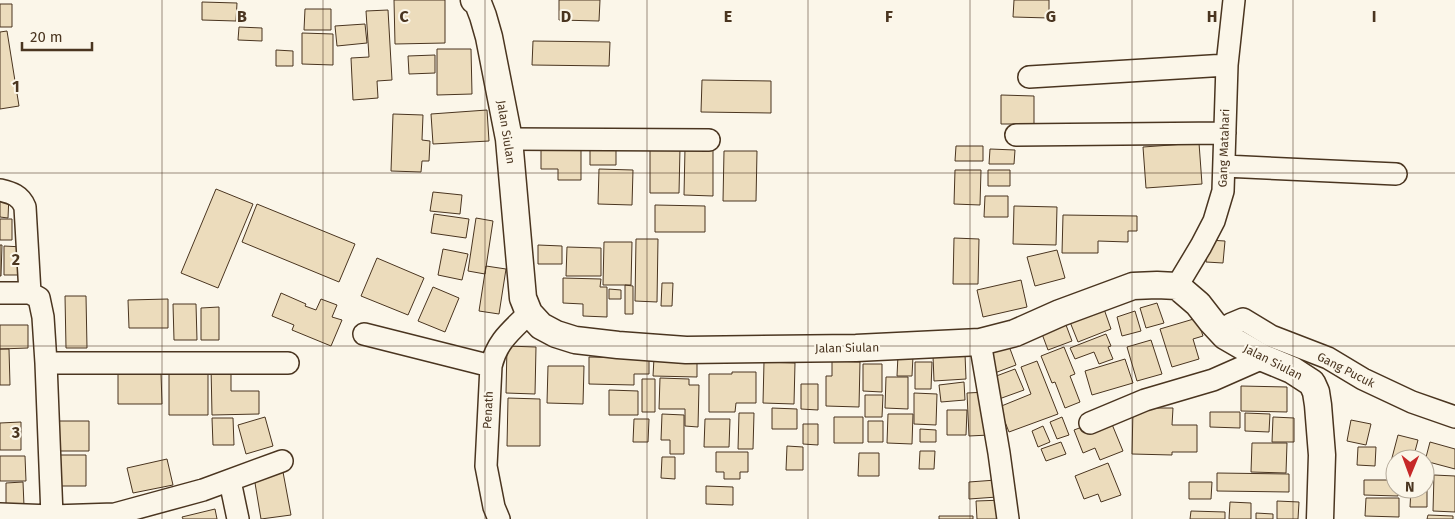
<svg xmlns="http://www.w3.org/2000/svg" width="1455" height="519" font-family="'Fira Sans',sans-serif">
<rect width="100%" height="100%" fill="#fbf6e9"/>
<path fill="#ecdcbc" stroke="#4a3520" d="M 394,0 L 445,0 L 445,43 L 395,44 Z
M 559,0 L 600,0 L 599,21 L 559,20 Z
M 1014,0 L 1049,0 L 1049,18 L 1013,17 Z
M 202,2 L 237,3 L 236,21 L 202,20 Z
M 0,4 L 12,4 L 12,27 L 0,27 Z
M 305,9 L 331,9 L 331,30 L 304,30 Z
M 388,10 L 392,80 L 377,81 L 378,98 L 353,100 L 351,58 L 369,57 L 366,11 Z
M 365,24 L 367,43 L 337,46 L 335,26 Z
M 239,27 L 262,28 L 262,41 L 238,40 Z
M 7,31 L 19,106 L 0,109 L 0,32 Z
M 302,33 L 333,34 L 333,65 L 302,64 Z
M 533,41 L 610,42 L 609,66 L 532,65 Z
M 437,49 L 471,49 L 472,94 L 437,95 Z
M 276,50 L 293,51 L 293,66 L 276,66 Z
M 435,55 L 435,73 L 409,74 L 408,56 Z
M 702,80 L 771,81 L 771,113 L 701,112 Z
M 1001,95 L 1034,96 L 1034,124 L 1001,124 Z
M 487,110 L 489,141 L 433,144 L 431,114 Z
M 393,114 L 423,115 L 422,140 L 430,141 L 429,161 L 422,161 L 421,172 L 391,171 Z
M 541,141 L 581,142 L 581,180 L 558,180 L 558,169 L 541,169 Z
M 590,142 L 616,143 L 616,165 L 590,165 Z
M 1199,143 L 1202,184 L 1146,188 L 1143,147 Z
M 956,146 L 983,146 L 983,161 L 955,161 Z
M 650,147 L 680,148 L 679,193 L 650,193 Z
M 685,148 L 713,148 L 713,196 L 684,195 Z
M 990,149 L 1015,150 L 1014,164 L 989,164 Z
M 724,151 L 757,151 L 756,201 L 723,201 Z
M 599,169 L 633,170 L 632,205 L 598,204 Z
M 955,170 L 981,170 L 980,205 L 954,204 Z
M 988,170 L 1010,170 L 1010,186 L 988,186 Z
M 216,189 L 253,204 L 218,288 L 181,273 Z
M 433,192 L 462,195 L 460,214 L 430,211 Z
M 0,195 L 9,195 L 8,218 L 0,217 Z
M 985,196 L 1008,196 L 1008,217 L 984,217 Z
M 257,204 L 355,244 L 339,282 L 242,242 Z
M 655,205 L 705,206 L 705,232 L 655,232 Z
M 1014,206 L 1057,207 L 1056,245 L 1013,244 Z
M 434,214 L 469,219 L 466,238 L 431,233 Z
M 1063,215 L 1137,216 L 1137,231 L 1128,231 L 1128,242 L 1098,241 L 1098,253 L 1062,253 Z
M 476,218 L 493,221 L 485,274 L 468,271 Z
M 0,219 L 12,219 L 12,240 L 0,240 Z
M 954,238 L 979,239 L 978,284 L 953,284 Z
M 636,239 L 658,239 L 657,302 L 635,301 Z
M 1208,240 L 1225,241 L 1223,263 L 1206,262 Z
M 604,242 L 632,242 L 631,285 L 603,285 Z
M 0,245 L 2,245 L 1,276 L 0,276 Z
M 538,245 L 562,246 L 562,264 L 538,264 Z
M 4,246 L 23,247 L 22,275 L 4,275 Z
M 567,247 L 601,248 L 601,276 L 566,276 Z
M 443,249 L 468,254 L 462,280 L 438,275 Z
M 1057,250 L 1065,278 L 1035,286 L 1027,257 Z
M 377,258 L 424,278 L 408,315 L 361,296 Z
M 486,266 L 506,269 L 499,314 L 479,311 Z
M 563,278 L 601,279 L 600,287 L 607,287 L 607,317 L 583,316 L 583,304 L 563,303 Z
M 1021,280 L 1027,307 L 983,317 L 977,290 Z
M 662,283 L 673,283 L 672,306 L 661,306 Z
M 625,285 L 633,286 L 633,314 L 625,314 Z
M 433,287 L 459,298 L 445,332 L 418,321 Z
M 609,289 L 621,290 L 621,299 L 609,299 Z
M 281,293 L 306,304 L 305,306 L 316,310 L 321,299 L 337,305 L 332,317 L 342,320 L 331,346 L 292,330 L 294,325 L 272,316 Z
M 65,296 L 86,296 L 87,348 L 66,348 Z
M 168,299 L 168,328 L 129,328 L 128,300 Z
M 1157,303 L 1164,323 L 1146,328 L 1140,308 Z
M 173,304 L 196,304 L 197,340 L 174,340 Z
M 219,307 L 219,340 L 201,340 L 201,308 Z
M 1104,309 L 1111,329 L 1078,342 L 1070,322 Z
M 1135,311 L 1141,331 L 1122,336 L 1117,317 Z
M 1197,318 L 1203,336 L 1193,339 L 1199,359 L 1172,367 L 1160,329 Z
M 0,325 L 28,325 L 28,348 L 0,349 Z
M 1066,325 L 1072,341 L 1048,350 L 1042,334 Z
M 1106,334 L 1111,346 L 1108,347 L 1113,359 L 1099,364 L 1094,352 L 1075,359 L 1070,348 Z
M 1151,340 L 1162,374 L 1137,381 L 1127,347 Z
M 507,346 L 536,347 L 535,394 L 506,393 Z
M 1009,346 L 1016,365 L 992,374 L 985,355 Z
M 1064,347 L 1075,374 L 1070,376 L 1080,402 L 1065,408 L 1055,382 L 1052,383 L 1041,356 Z
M 0,349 L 9,349 L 10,385 L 0,385 Z
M 965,354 L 966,379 L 934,381 L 933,356 Z
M 898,355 L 913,356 L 912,376 L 897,376 Z
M 589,357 L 649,358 L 649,374 L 634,374 L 634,385 L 589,384 Z
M 654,358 L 697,359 L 697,377 L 653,376 Z
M 1125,359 L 1133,383 L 1092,395 L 1085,371 Z
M 832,361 L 860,362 L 859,407 L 826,406 L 826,376 L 832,376 Z
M 1037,361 L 1058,414 L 1009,432 L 999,407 L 1031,394 L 1021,367 Z
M 764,362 L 795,363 L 794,404 L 763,403 Z
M 915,362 L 932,362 L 931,389 L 915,389 Z
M 863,364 L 882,364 L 882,392 L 863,391 Z
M 211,366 L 231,366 L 231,391 L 259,391 L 259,414 L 212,415 Z
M 548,366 L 584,366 L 583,404 L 547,403 Z
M 208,369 L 208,415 L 169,415 L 169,370 Z
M 1015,369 L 1024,390 L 999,399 L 991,378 Z
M 732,372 L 756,372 L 756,403 L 736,403 L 735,412 L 709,412 L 709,374 L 732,374 Z
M 118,373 L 161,373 L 162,404 L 118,404 Z
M 886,377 L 908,377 L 908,409 L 885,408 Z
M 660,378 L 689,379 L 689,385 L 699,385 L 698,427 L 685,426 L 685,409 L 659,409 Z
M 642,379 L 655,379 L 655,412 L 642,412 Z
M 964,382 L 965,400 L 941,402 L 939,385 Z
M 801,384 L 818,384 L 818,410 L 801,409 Z
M 1241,386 L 1287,387 L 1287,412 L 1241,411 Z
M 609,390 L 638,391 L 638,415 L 609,415 Z
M 987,392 L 989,435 L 969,436 L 967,393 Z
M 914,393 L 937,394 L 936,425 L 914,424 Z
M 865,395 L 883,395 L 882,417 L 865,417 Z
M 508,398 L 540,399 L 540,446 L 507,446 Z
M 772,408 L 797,409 L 797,429 L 772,429 Z
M 1133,408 L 1173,408 L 1172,425 L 1197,425 L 1197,452 L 1172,452 L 1172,455 L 1132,454 Z
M 947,410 L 967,410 L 966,435 L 947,435 Z
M 1210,412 L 1240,412 L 1240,428 L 1210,427 Z
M 739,413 L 754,413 L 753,449 L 738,449 Z
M 1245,413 L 1270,414 L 1269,432 L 1245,431 Z
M 662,414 L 684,415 L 684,454 L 670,454 L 670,440 L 661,440 Z
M 888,414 L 913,414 L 912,444 L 887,443 Z
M 265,417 L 273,446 L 246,454 L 238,425 Z
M 834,417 L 863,417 L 863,443 L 834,443 Z
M 1062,417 L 1069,435 L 1057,439 L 1050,422 Z
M 1109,417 L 1123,451 L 1100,460 L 1095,448 L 1083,453 L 1074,430 Z
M 1273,417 L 1294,418 L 1294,442 L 1272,442 Z
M 212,418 L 233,418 L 234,445 L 213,445 Z
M 634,419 L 649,419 L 648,442 L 633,442 Z
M 705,419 L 730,419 L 729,447 L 704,447 Z
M 1351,420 L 1371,424 L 1366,445 L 1347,441 Z
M 57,421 L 89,421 L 89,451 L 58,451 Z
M 868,421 L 883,421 L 883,442 L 868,442 Z
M 21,422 L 21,450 L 0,450 L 0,423 Z
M 803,424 L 818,424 L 818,445 L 803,444 Z
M 1043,426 L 1050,442 L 1038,447 L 1032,431 Z
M 920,429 L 936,430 L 936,442 L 920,442 Z
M 1398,435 L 1418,440 L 1413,459 L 1395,459 L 1395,475 L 1388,473 Z
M 1061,442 L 1066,454 L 1046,461 L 1041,449 Z
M 1430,442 L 1455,449 L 1455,469 L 1425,461 Z
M 1252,443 L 1287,443 L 1286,473 L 1251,472 Z
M 787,446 L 803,447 L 803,470 L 786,470 Z
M 1358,447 L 1376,447 L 1375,466 L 1357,465 Z
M 920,451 L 935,451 L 934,469 L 919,469 Z
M 716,452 L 748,452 L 748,472 L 740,472 L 740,479 L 724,479 L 724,472 L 716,472 Z
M 859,453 L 879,453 L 879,476 L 858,476 Z
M 56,455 L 86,455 L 86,486 L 56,486 Z
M 0,456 L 25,456 L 26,481 L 0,481 Z
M 662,457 L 675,457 L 675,479 L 661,478 Z
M 167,459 L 173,485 L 133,493 L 127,468 Z
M 1108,463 L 1121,495 L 1101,502 L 1098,494 L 1084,499 L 1075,476 Z
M 283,472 L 291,515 L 261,519 L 254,477 Z
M 1217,473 L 1289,474 L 1289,492 L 1217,491 Z
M 1434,475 L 1455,476 L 1455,512 L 1433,511 Z
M 996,480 L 997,497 L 969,499 L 969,482 Z
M 1364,480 L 1395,480 L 1395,489 L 1399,489 L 1398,496 L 1364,495 Z
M 23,482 L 24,506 L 6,507 L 6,483 Z
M 1189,482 L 1212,482 L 1211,499 L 1189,499 Z
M 706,486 L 733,487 L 733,505 L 706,504 Z
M 1411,489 L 1427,489 L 1427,507 L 1410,507 Z
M 1366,498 L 1399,498 L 1399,517 L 1365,516 Z
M 1004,500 L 1005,519 L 977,519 L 976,501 Z
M 1277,501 L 1299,502 L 1298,519 L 1277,519 Z
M 1230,502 L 1251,503 L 1251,519 L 1229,519 Z
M 215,509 L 217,519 L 183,519 L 182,517 Z
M 1191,511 L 1225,512 L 1225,519 L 1190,519 Z
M 1256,513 L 1273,514 L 1273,519 L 1256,519 Z
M 1428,515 L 1453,516 L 1453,519 L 1427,519 Z
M 939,516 L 973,516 L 973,519 L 939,519 Z"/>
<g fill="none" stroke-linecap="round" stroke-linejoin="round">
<g stroke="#4a3520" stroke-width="24">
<path id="minor" d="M 1029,77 L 1227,65
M 1016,135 L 1225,133
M 509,139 L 709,140
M 1224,166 L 1396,174
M 0,190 C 12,193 20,195 25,207 L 30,293
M 1177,286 L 1201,246 L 1214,221 L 1223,191 L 1227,65 L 1234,0
M 0,293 L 30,293 L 39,298 L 43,317 L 46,363 L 288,363
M 1221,332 L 1231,324 L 1243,319 L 1271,336 L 1328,358 L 1363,379 L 1412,402 L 1455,417
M 364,334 L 491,366
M 980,342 L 999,453 L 1008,519
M 46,363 L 52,516
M 1090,423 L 1145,400 L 1213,380 L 1263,358
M 230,481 L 238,519
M 0,514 L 52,516 L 115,514 L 203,490 L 282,461
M 499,519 L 494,507 L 486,466 L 491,366 C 497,341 511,331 529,313"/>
</g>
<g stroke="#4a3520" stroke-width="29">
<path id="tertiary" d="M 474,0 L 478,3 L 483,16 L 489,37 L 509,139 L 523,298 L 529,313 L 541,326 L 556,334 L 575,340 L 618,345 L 686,350 L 856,348 L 980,342 L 1015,333 L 1060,313 L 1133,286 L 1157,285 L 1177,286 L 1198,304 L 1212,322 L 1225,336 L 1263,358 L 1292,370 L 1312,383 L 1316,392 L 1318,405 L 1322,455 L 1320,519"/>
</g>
<use href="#minor" stroke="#fbf6e9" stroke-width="21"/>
<use href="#tertiary" stroke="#fbf6e9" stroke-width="26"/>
</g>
<path fill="none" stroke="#4a3520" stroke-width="1" stroke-opacity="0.55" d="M 162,0 L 162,519M 323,0 L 323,519M 485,0 L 485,519M 647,0 L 647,519M 808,0 L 808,519M 970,0 L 970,519M 1132,0 L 1132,519M 1293,0 L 1293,519M 0,173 L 1455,173M 0,346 L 1455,346"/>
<g text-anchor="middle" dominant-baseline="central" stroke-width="4" stroke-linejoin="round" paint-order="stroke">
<g font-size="12" fill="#4a3520" stroke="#fbf6e9">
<text transform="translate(506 132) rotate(81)">Jalan Siulan</text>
<text transform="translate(1224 148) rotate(-88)">Gang Matahari</text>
<text transform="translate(847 348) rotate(-1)">Jalan Siulan</text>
<text transform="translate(1273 362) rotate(27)">Jalan Siulan</text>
<text transform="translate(1346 370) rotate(27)">Gang Pucuk</text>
<text transform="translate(488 410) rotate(-87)">Penath</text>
</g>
</g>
<g font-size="16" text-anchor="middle" font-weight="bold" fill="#4a3520" stroke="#fbf6e9" stroke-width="4" stroke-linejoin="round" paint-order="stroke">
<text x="242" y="22">B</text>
<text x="404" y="22">C</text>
<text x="566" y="22">D</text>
<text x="728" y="22">E</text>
<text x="889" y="22">F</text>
<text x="1051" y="22">G</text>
<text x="1212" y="22">H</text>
<text x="1374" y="22">I</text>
<text x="16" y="92">1</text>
<text x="16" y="265">2</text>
<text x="16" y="438">3</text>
</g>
<g transform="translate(1410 474) rotate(181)"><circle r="24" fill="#fbf6e9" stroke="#b4a999"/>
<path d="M0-4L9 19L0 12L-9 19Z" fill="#c62828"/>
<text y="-8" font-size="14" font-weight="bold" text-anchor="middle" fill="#4a3520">N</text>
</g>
<path d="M22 42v8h70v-8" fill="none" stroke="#4a3520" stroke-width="2.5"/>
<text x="30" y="42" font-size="15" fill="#4a3520" stroke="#fbf6e9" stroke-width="4" paint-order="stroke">20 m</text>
</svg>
